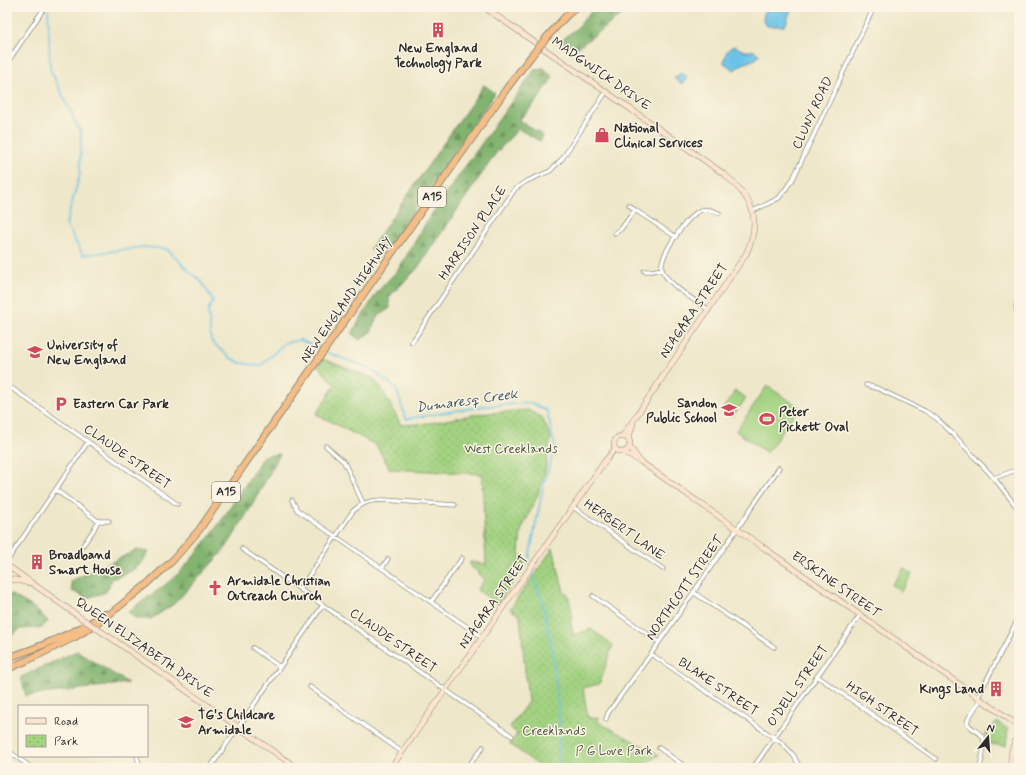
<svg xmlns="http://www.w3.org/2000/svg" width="1026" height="775" font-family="Mynerve,sans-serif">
<defs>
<pattern id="forest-firs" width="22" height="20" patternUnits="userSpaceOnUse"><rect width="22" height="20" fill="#82b46f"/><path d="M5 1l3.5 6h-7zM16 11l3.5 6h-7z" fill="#6b935b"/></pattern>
<pattern id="park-dots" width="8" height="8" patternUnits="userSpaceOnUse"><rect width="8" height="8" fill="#a3d281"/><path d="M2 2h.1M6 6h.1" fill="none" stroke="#8cb470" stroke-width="1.8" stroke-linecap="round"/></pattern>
</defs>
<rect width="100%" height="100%" fill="#fcf5e5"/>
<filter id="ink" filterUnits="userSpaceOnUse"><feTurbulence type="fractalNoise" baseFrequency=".025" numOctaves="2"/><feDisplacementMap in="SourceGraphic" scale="8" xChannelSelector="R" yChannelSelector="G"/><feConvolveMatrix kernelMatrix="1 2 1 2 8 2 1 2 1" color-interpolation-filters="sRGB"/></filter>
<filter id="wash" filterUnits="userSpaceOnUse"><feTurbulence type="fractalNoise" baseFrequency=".012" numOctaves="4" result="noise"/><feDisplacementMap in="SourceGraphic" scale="16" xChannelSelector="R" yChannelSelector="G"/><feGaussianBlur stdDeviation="0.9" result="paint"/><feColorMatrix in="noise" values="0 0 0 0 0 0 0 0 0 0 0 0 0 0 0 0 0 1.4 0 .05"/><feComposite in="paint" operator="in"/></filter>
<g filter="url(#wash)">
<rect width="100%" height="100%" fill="#eee7c9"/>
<path fill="#a3d281" stroke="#677e56" d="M 767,386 L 799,407 L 767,453 L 736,431 Z
M 735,391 L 746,398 L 733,416 L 723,409 Z
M 904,568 L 912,574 L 901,591 L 892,585 Z"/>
<path fill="url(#forest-firs)" stroke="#56704d" d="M 596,7 L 635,7 L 623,14 L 577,48 L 561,41 L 578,27 L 591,11 Z
M 544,68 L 553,77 L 537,101 L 519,120 L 543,136 L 540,141 L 518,129 L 496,153 L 416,270 L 389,297 L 390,308 L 377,317 L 371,332 L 360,340 L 352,334 L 359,321 L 378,291 L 398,270 L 432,213 L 535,69 Z
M 484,85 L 495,93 L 390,246 L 370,249 Z
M 280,454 L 254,502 L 226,548 L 174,604 L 151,619 L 136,619 L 128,612 C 142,601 164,587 177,575 C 211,540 237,498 263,456 Z
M 137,550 L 149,552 L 142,563 L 131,571 L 112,579 L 106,592 L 87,598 L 72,591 L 71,581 Z
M 10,594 L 33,607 L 48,621 L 42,628 L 20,629 L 11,636 L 7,637 L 7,596 Z
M 77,651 L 128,683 L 26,696 L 21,677 Z
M 1019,743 L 1019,768 L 1015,768 L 1016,755 Z"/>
<path fill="url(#park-dots)" stroke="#677e56" d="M 323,359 L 373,378 L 382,389 L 401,425 L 430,423 L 478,414 L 528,410 L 543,419 L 551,438 L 544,476 L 538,494 L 521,531 L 519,553 L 525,564 L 498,604 L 477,590 L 485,579 L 478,574 L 479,572 L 470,566 L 470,562 L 486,564 L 482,474 L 390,469 L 376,445 L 316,414 L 335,385 L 318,366 Z
M 553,548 L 564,592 L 568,594 L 573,618 L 570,621 L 574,635 L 591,629 L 613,645 L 599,684 L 583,688 L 588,718 L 599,717 L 598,722 L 659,755 L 638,768 L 542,768 L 510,744 L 517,734 L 510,727 L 528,702 L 520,616 L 510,609 Z
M 997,722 L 1008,729 L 1006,746 L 990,744 L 986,733 Z"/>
<path fill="#69c3e7" stroke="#4a7789" d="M 768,7 L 792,7 L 785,26 L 767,26 L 763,20 L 764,14 Z
M 735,46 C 738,48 742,51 746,51 C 752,52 754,48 759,55 L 756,59 L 743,64 L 734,70 L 724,63 C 725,55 726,48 735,46 Z
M 681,73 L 685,75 L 687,77 L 686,81 L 684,83 L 680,83 L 674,78 Z"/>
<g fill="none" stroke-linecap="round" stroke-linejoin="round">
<path stroke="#69c3e7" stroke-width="1.5" d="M 48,7 L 50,69 L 81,133 L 80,174 L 66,224 L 83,255 L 144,247 L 167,249 L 189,271 L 201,281 L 213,301 L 208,310 L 211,341 L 229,357 L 241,363 L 260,366 L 285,343 L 300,340 L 323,350
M 326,352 L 369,368 L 396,388 L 406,419 L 485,406 L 532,403 L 547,411 L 555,447 L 543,487 L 528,564
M 532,574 L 542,601 L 552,649 L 560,727 L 558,768"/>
</g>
</g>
<g filter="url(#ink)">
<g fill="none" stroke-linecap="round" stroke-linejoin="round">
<g stroke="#8c897a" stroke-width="5">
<path id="street" d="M 7,63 L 45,7
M 629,205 L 635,210
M 753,211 L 779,198 L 793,179 L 874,7
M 615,233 L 621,229 L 635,210 L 676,237
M 644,271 L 652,271 L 662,269
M 1019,295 L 1016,307 L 1019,322
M 709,310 C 696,301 668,285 662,270 C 658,257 688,214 701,210 C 707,208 714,211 719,213
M 412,342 L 515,189 L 525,182 L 550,171 L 562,159 L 606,92
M 7,385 L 177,504
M 866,385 L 879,389 L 925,411 L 936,418 L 954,435 L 994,478 L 1019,510
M 326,446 L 344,462 L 363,503
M 994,478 L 1019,469
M 56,490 L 98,521 L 109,521
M 292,500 L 297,510 L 482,637
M 573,507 L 663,569
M 83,545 L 93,531 L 98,521
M 242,549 L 512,736
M 7,561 L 88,442
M 382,568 L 388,559
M 300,589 L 353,511 C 364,502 370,500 384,500 L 455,505
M 693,592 L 774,647
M 593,596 L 659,642
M 431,602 L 462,558
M 253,648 L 280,667
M 651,654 L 782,743 L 794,756 L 800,768
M 817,676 L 936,759
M 310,687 L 402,752
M 978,697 L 1019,617
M 606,719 L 608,713 L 651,654 L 779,468
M 659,748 L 687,768
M 7,750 L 32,768
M 137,756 L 140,768
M 210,768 L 323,605
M 467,768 L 483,747
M 753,768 L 860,615
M 980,768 C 981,761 987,741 982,736 C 978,731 972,730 967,723 L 968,719 L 981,699"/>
</g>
<g stroke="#8c897a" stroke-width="6">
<path id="secondary" d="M 484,7 L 724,174 C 752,198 763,218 746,254 L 622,437
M614 444a8 8 0 1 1 16 0a8 8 0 1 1-16 0Z
M 628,440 L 633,424
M 629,446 L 639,460
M 623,452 L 641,462 L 1019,726
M 8,566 L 81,618
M 7,579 L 17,580 L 29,583
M 114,640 L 297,768
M 391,768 L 605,461 L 615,449
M 1010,768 L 1012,749 L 1019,731"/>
</g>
<g stroke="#8c897a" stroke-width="8">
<path id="highway" d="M 547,37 L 566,16 L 577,7
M 7,658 C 41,647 74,633 105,614
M 7,669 L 28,660 L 75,637 L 101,621 L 146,585 L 173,560 L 199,530 L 507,88 L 532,55"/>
</g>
<use href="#street" stroke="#fff" stroke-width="3.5"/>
<use href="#secondary" stroke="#fbe5cf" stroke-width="5"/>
<use href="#highway" stroke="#f6be87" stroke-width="6"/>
<g stroke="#8c897a" stroke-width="6" stroke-linecap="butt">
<path id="secondary-bridge" d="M 81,618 L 114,640"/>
</g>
<g stroke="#8c897a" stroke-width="8" stroke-linecap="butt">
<path id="highway-bridge" d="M 532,55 L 547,37"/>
</g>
<use href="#secondary-bridge" stroke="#fbe5cf" stroke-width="5"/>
<use href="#highway-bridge" stroke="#f6be87" stroke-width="6"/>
</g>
</g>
<defs>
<g id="building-bare" transform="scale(1.2)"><path d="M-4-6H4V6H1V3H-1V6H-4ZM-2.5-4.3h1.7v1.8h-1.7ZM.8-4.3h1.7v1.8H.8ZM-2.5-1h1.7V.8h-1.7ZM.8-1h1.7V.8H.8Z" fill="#d1495b" stroke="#fcf5e5" stroke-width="2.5" paint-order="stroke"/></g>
<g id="shop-bare" transform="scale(1.2)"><path d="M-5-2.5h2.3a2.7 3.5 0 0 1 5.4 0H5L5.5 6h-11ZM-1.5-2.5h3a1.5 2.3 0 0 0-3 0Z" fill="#d1495b" stroke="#fcf5e5" stroke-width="2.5" paint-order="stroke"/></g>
<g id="university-bare" transform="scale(1.2)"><path d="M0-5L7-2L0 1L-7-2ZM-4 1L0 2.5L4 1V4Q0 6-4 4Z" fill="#d1495b" stroke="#fcf5e5" stroke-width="2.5" paint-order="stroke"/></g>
<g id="parking-bare" transform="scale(1.2)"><path d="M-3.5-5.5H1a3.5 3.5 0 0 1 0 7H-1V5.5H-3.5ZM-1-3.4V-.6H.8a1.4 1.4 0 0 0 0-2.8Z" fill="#d1495b" stroke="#fcf5e5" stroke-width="2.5" paint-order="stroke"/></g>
<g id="school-bare" transform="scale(1.2)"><path d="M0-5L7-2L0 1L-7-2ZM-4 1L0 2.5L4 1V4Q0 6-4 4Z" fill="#d1495b" stroke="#fcf5e5" stroke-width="2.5" paint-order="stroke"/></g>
<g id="stadium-bare" transform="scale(1.2)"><path d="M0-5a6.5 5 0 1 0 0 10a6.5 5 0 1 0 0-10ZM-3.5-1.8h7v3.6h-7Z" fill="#d1495b" stroke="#fcf5e5" stroke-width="2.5" paint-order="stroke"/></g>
<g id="church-bare" transform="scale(1.2)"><path d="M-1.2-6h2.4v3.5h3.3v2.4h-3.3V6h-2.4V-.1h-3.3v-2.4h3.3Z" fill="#d1495b" stroke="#fcf5e5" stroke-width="2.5" paint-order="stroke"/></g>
</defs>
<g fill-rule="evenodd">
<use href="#building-bare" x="438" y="30"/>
<use href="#shop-bare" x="602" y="135"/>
<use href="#university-bare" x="35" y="352"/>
<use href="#parking-bare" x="61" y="404"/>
<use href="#school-bare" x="729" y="410"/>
<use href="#stadium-bare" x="767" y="419"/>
<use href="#building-bare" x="37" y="562"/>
<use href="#church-bare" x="215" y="588"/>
<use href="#building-bare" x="996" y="689"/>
<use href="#school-bare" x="186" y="722"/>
</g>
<g text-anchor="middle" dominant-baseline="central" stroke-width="3" stroke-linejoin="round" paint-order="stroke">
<g fill="#fcf5e5" stroke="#6a6863" stroke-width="1">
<rect x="418" y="187" width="28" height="20" rx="3"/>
<rect x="212" y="482" width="28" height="20" rx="3"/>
</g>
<g font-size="12" font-weight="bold" fill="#2b2b2b">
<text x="432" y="197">A15</text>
<text x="226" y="492">A15</text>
</g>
<g font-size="13" font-weight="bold" fill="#2b2b2b" stroke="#fcf5e5" text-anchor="start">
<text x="438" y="48" text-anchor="middle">New England<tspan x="438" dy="15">Technology Park</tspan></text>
<text x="614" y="128">National<tspan x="614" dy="15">Clinical Services</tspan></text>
<text x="47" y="345">University of<tspan x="47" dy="15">New England</tspan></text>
<text x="717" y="403" text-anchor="end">Sandon<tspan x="717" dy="15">Public School</tspan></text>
<text x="73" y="404">Eastern Car Park</text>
<text x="779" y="412">Peter<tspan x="779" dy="15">Pickett Oval</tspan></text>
<text x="49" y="555">Broadband<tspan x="49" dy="15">Smart House</tspan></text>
<text x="227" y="581">Armidale Christian<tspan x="227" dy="15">Outreach Church</tspan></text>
<text x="984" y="689" text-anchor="end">Kings Land</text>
<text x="198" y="715">TG's Childcare<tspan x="198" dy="15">Armidale</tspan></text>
</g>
<g font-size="13" fill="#2b2b2b" stroke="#fcf5e5">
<text transform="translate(601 74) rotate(35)">MADGWICK DRIVE</text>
<text transform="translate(813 113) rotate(-65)">CLUNY ROAD</text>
<text transform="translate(473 233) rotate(-56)">HARRISON PLACE</text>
<text transform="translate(347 300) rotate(-55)">NEW ENGLAND HIGHWAY</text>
<text transform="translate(694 311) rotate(-56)">NIAGARA STREET</text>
<text transform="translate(127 457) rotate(35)">CLAUDE STREET</text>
<text transform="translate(624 530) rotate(35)">HERBERT LANE</text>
<text transform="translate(836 585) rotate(35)">ERSKINE STREET</text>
<text transform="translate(685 588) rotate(-55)">NORTHCOTT STREET</text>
<text transform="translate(494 602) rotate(-55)">NIAGARA STREET</text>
<text transform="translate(393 641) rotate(35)">CLAUDE STREET</text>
<text transform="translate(144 648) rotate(35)">QUEEN ELIZABETH DRIVE</text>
<text transform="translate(798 686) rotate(-55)">O'DELL STREET</text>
<text transform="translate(718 687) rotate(34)">BLAKE STREET</text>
<text transform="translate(882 709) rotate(35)">HIGH STREET</text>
</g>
<g font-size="13" fill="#495540" stroke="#fcf5e5">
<text x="511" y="449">West Creeklands</text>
<text x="554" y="731">Creeklands</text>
<text x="614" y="751">P G Love Park</text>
</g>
<g font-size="14" font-style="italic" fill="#3e5963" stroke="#fcf5e5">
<text transform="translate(467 401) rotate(-8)">Dumaresq Creek</text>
</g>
</g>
<rect width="1026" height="775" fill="none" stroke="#fcf5e5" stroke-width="24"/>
<rect x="18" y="705" width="130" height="52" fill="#fcf5e5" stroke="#a8a49b"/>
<rect x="26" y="718" width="20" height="6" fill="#fbe5cf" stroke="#a8a49b"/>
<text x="54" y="725" font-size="12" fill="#2b2b2b">Road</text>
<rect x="26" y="735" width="20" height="12" fill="url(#park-dots)" stroke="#a8a49b"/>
<text x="54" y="745" font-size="12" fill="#2b2b2b">Park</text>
<g transform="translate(988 737) rotate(17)" stroke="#fcf5e5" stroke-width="3" paint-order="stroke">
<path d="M0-3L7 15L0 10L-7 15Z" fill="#2b2b2b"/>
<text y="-6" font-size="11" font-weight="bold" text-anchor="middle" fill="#2b2b2b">N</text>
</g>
</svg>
